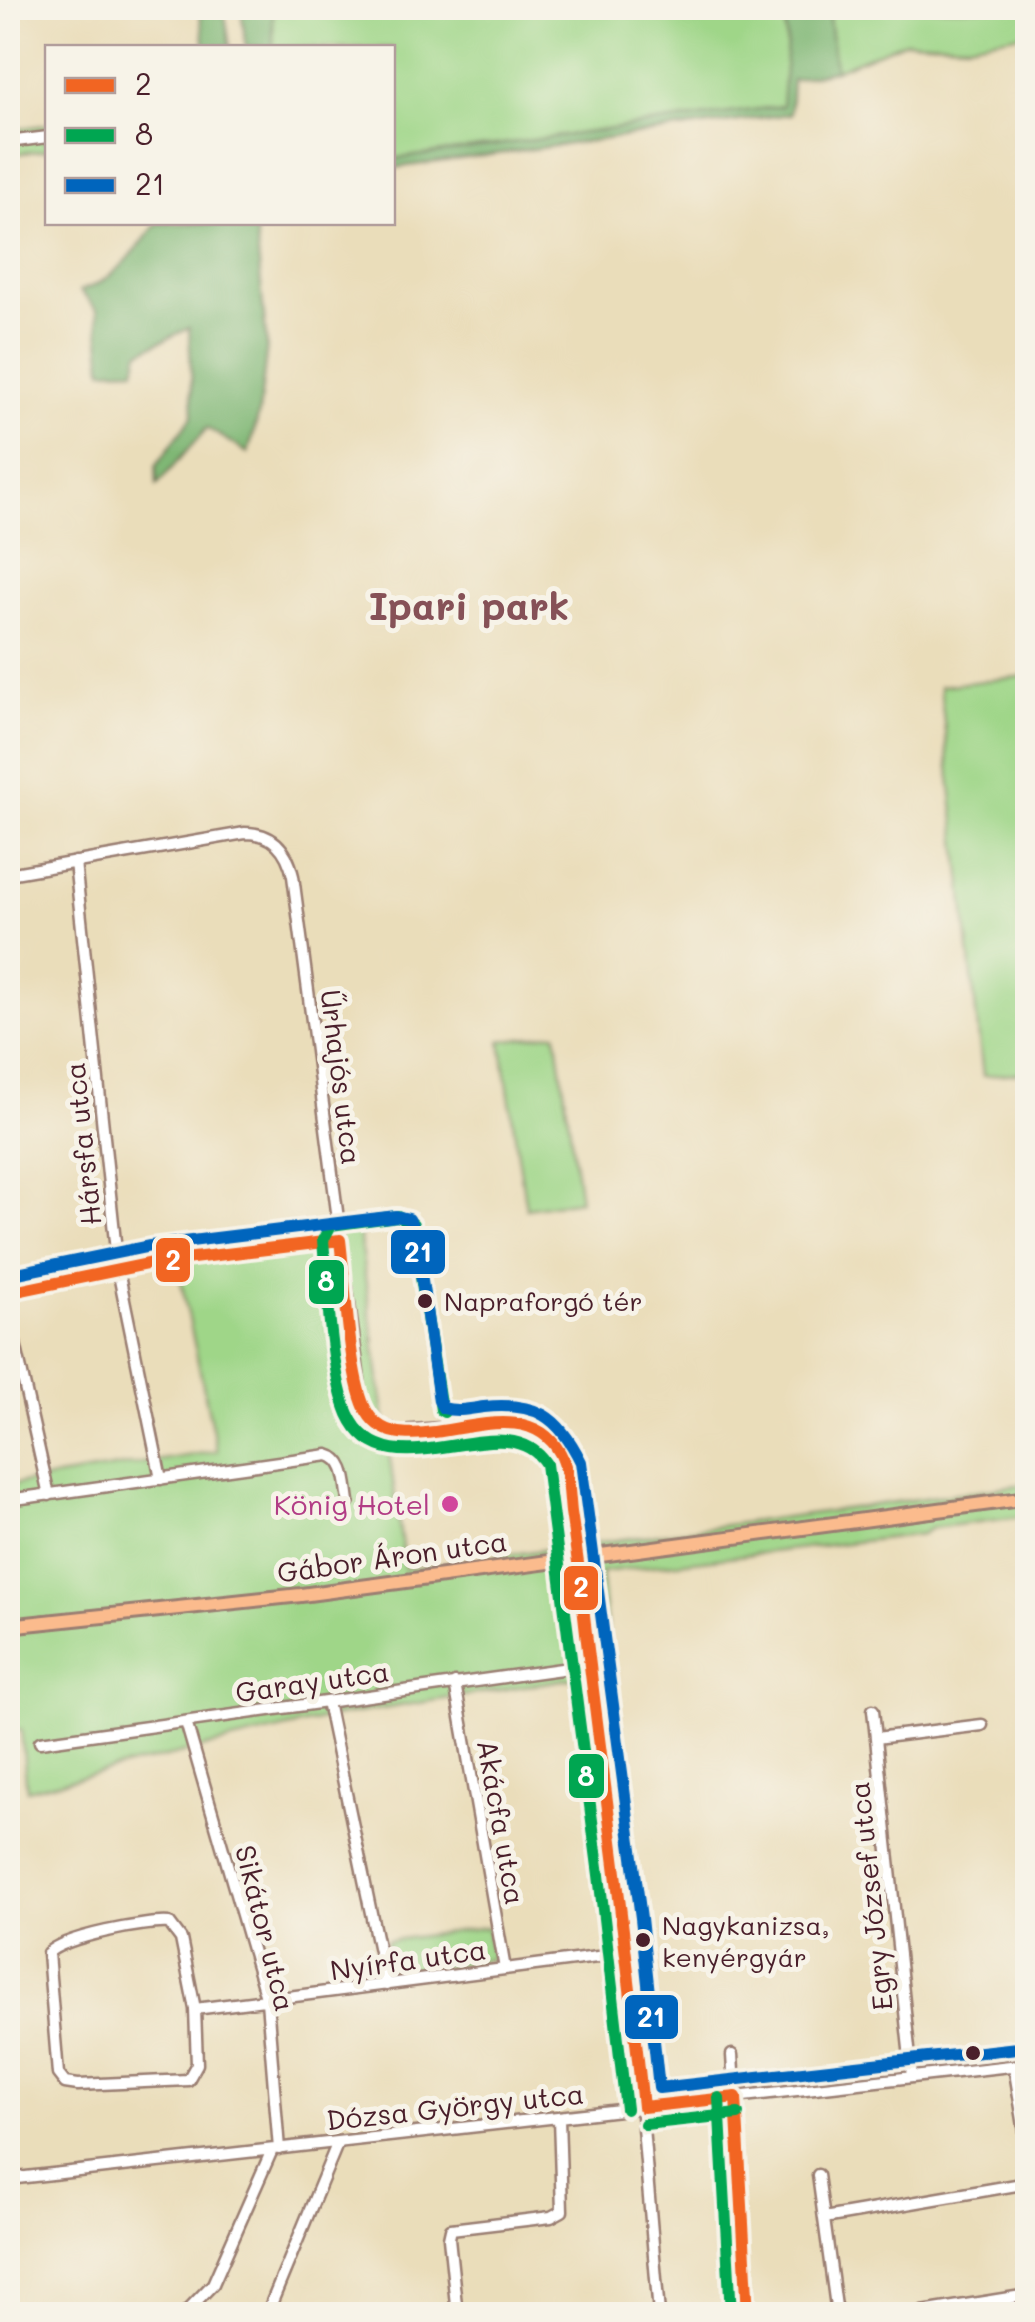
<svg xmlns="http://www.w3.org/2000/svg" width="1035" height="2322" font-family="Mali,sans-serif">
<rect width="100%" height="100%" fill="#f7f3e8"/>
<filter id="ink" filterUnits="userSpaceOnUse"><feTurbulence type="fractalNoise" baseFrequency=".01" numOctaves="2"/><feDisplacementMap in="SourceGraphic" scale="20" xChannelSelector="R" yChannelSelector="G"/><feConvolveMatrix kernelMatrix="1 2 1 2 8 2 1 2 1" color-interpolation-filters="sRGB"/></filter>
<filter id="wash" filterUnits="userSpaceOnUse"><feTurbulence type="fractalNoise" baseFrequency=".0048" numOctaves="4" result="noise"/><feDisplacementMap in="SourceGraphic" scale="40" xChannelSelector="R" yChannelSelector="G"/><feGaussianBlur stdDeviation="2.25" result="paint"/><feColorMatrix in="noise" values="0 0 0 0 0 0 0 0 0 0 0 0 0 0 0 0 0 1.4 0 .05"/><feComposite in="paint" operator="in"/></filter>
<g filter="url(#wash)">
<rect width="100%" height="100%" fill="#eaddba"/>
<path fill="#9fd688" stroke="#747a5a" stroke-width="2.5" d="M 300,8 L 784,8 C 787,40 789,74 783,106 L 393,159 L 392,48 L 273,48 L 273,11 Z
M 818,8 L 1027,8 L 1027,33 L 968,44 L 906,41 L 835,70 L 829,17 Z
M 47,125 L 47,150 L 14,154 L 8,159 L 8,126 L 13,129 Z
M 1027,676 L 1027,1072 L 983,1076 L 940,686 Z
M 556,1033 L 580,1200 L 526,1208 L 501,1041 Z
M 358,1225 L 405,1569 L 1027,1484 L 1027,1516 L 932,1528 L 922,1534 L 601,1572 L 633,1886 L 627,1887 L 629,1905 L 632,1905 L 643,1987 L 623,1990 L 580,1677 L 338,1716 L 27,1790 L 21,1730 L 8,1732 L 8,1485 L 217,1451 L 174,1248 Z
M 487,1927 L 492,1959 L 392,1975 L 386,1941 Z"/>
<path fill="#7fb774" stroke="#646b50" stroke-width="2.5" d="M 199,8 L 224,8 L 230,47 L 205,47 Z
M 241,8 L 300,8 L 273,11 L 273,48 L 246,47 Z
M 784,8 L 818,8 L 829,17 L 835,70 L 792,80 L 790,114 L 393,168 L 393,159 L 782,106 L 787,42 Z
M 157,223 L 255,223 L 267,346 L 259,413 L 248,453 L 207,428 L 157,485 L 156,466 L 193,415 L 189,328 L 139,352 L 135,369 L 103,370 L 97,310 L 80,291 C 116,280 135,251 157,223 Z"/>
</g>
<g filter="url(#ink)">
<g fill="none" stroke-linecap="round" stroke-linejoin="round">
<g stroke="#9a7e72" stroke-width="15">
<path id="minor" d="M 8,142 L 48,137
M 75,862 L 118,1270 L 161,1479
M 8,874 L 245,833 C 273,833 287,849 293,876 L 362,1402 L 376,1423 L 399,1431 L 510,1423 L 534,1425 L 551,1440 L 563,1461 L 628,1953 L 659,2314
M 8,1293 L 152,1263 L 340,1240
M 8,1312 L 49,1495
M 8,1500 L 328,1455 C 347,1460 346,1484 349,1501
M 455,1683 L 505,1969
M 327,1702 L 386,1985
M 873,1710 L 912,2077
M 186,1722 L 267,2001 L 279,2149
M 876,1738 L 982,1725
M 40,1742 L 590,1665
M 195,2009 L 197,2064 L 188,2080 L 78,2085 L 65,2083 L 58,2074 L 48,1953 C 63,1937 147,1921 169,1923 L 181,1939 L 195,2009 L 628,1953
M 732,2055 L 748,2314
M 1014,2066 L 1028,2150
M 818,2175 L 837,2314
M 8,2179 L 1028,2064
M 824,2218 L 1028,2183
M 184,2314 L 213,2284 L 272,2150
M 267,2314 L 338,2142
M 457,2314 L 449,2238 L 451,2229 L 551,2217 L 562,2211 L 559,2118
M 910,2314 L 1028,2295"/>
</g>
<g stroke="#9a7e72" stroke-width="18">
<path id="major" d="M 8,1626 L 301,1595 L 1028,1498"/>
</g>
<use href="#minor" stroke="#fff" stroke-width="10"/>
<use href="#major" stroke="#fbbb8d" stroke-width="12"/>
<g stroke="#f7f3e8" stroke-width="20">
<path id="bus-1" d="M 340,1240 C 345,1279 349,1382 367,1412 C 402,1473 519,1379 560,1453 C 569,1470 569,1493 571,1512 C 577,1552 582,1592 586,1633 C 605,1791 627,1948 643,2107
M 8,1293 L 152,1263 L 340,1240
M 736,2097 L 748,2314
M 643,2107 L 736,2097"/>
</g>
<g stroke="#f7f3e8" stroke-width="20">
<path id="bus-2" d="M 444,1412 L 441,1410 L 413,1224 L 398,1216 L 331,1225 L 323,1240 C 327,1286 331,1375 348,1414 C 386,1499 506,1399 546,1464 L 599,1875 L 626,2109
M 719,2098 L 731,2314
M 645,2124 L 738,2114"/>
</g>
<g stroke="#f7f3e8" stroke-width="20">
<path id="bus-3" d="M 8,1275 L 150,1246 L 396,1216 L 409,1219 L 415,1231 L 439,1401 L 443,1408 C 457,1412 470,1409 484,1407 C 536,1402 558,1415 581,1462 L 641,1918 L 659,2088 L 1026,2047"/>
</g>
<use href="#bus-1" stroke="#f26522" stroke-width="12"/>
<use href="#bus-2" stroke="#00a651" stroke-width="12"/>
<use href="#bus-3" stroke="#0065bd" stroke-width="12"/>
</g>
</g>
<g fill="#4a1f2b" stroke="#f7f3e8" stroke-width="4">
<circle cx="425" cy="1301" r="9"/>
<circle cx="643" cy="1940" r="9"/>
<circle cx="973" cy="2053" r="9"/>
</g>
<circle fill="#d1479c" stroke="#f7f3e8" stroke-width="4" cx="450" cy="1504" r="10"/>
<g text-anchor="middle" dominant-baseline="central" stroke-width="10" stroke-linejoin="round" paint-order="stroke">
<g font-size="26" fill="#4a1f2b" stroke="#f7f3e8" text-anchor="start">
<text x="444" y="1301">Napraforgó tér</text>
<text x="662" y="1925">Nagykanizsa,<tspan x="662" dy="32">kenyérgyár</tspan></text>
</g>
<g font-size="28" fill="#4a1f2b" stroke="#f7f3e8">
<text transform="translate(342 1077) rotate(83)">Űrhajós utca</text>
<text transform="translate(82 1144) rotate(-96)">Hársfa utca</text>
<text transform="translate(392 1556) rotate(-8)">Gábor Áron utca</text>
<text transform="translate(312 1681) rotate(-8)">Garay utca</text>
<text transform="translate(502 1822) rotate(80)">Akácfa utca</text>
<text transform="translate(870 1896) rotate(-96)">Egry József utca</text>
<text transform="translate(266 1928) rotate(76)">Sikátor utca</text>
<text transform="translate(408 1959) rotate(-8)">Nyírfa utca</text>
<text transform="translate(455 2106) rotate(-6)">Dózsa György utca</text>
</g>
<g font-size="28" fill="#b23c85" stroke="#f7f3e8" text-anchor="end">
<text x="430" y="1504">König Hotel</text>
</g>
<g font-size="38" font-weight="bold" fill="#865157" stroke="#f7f3e8">
<text x="469" y="605">Ipari park</text>
</g>
</g>
<g stroke="#f7f3e8" stroke-width="4">
<rect x="389" y="1228" width="58" height="48" rx="10" fill="#0065bd"/>
<rect x="154" y="1236" width="38" height="48" rx="10" fill="#f26522"/>
<rect x="307" y="1258" width="39" height="48" rx="10" fill="#00a651"/>
<rect x="562" y="1564" width="38" height="48" rx="10" fill="#f26522"/>
<rect x="567" y="1752" width="39" height="48" rx="10" fill="#00a651"/>
<rect x="623" y="1993" width="57" height="48" rx="10" fill="#0065bd"/>
</g>
<g font-size="28" text-anchor="middle" font-weight="bold" fill="#fff">
<text x="418" y="1262">21</text>
<text x="173" y="1270">2</text>
<text x="326" y="1291">8</text>
<text x="581" y="1597">2</text>
<text x="586" y="1786">8</text>
<text x="651" y="2027">21</text>
</g>
<rect width="1035" height="2322" fill="none" stroke="#f7f3e8" stroke-width="40"/>
<rect x="45" y="45" width="350" height="180" fill="#f7f3e8" stroke="#b29e9c" stroke-width="2.5"/>
<rect x="65" y="78" width="50" height="15" fill="#f26522" stroke="#b29e9c" stroke-width="2.5"/>
<text x="135" y="95" font-size="30" fill="#4a1f2b">2</text>
<rect x="65" y="128" width="50" height="15" fill="#00a651" stroke="#b29e9c" stroke-width="2.5"/>
<text x="135" y="145" font-size="30" fill="#4a1f2b">8</text>
<rect x="65" y="178" width="50" height="15" fill="#0065bd" stroke="#b29e9c" stroke-width="2.5"/>
<text x="135" y="195" font-size="30" fill="#4a1f2b">21</text>
</svg>
